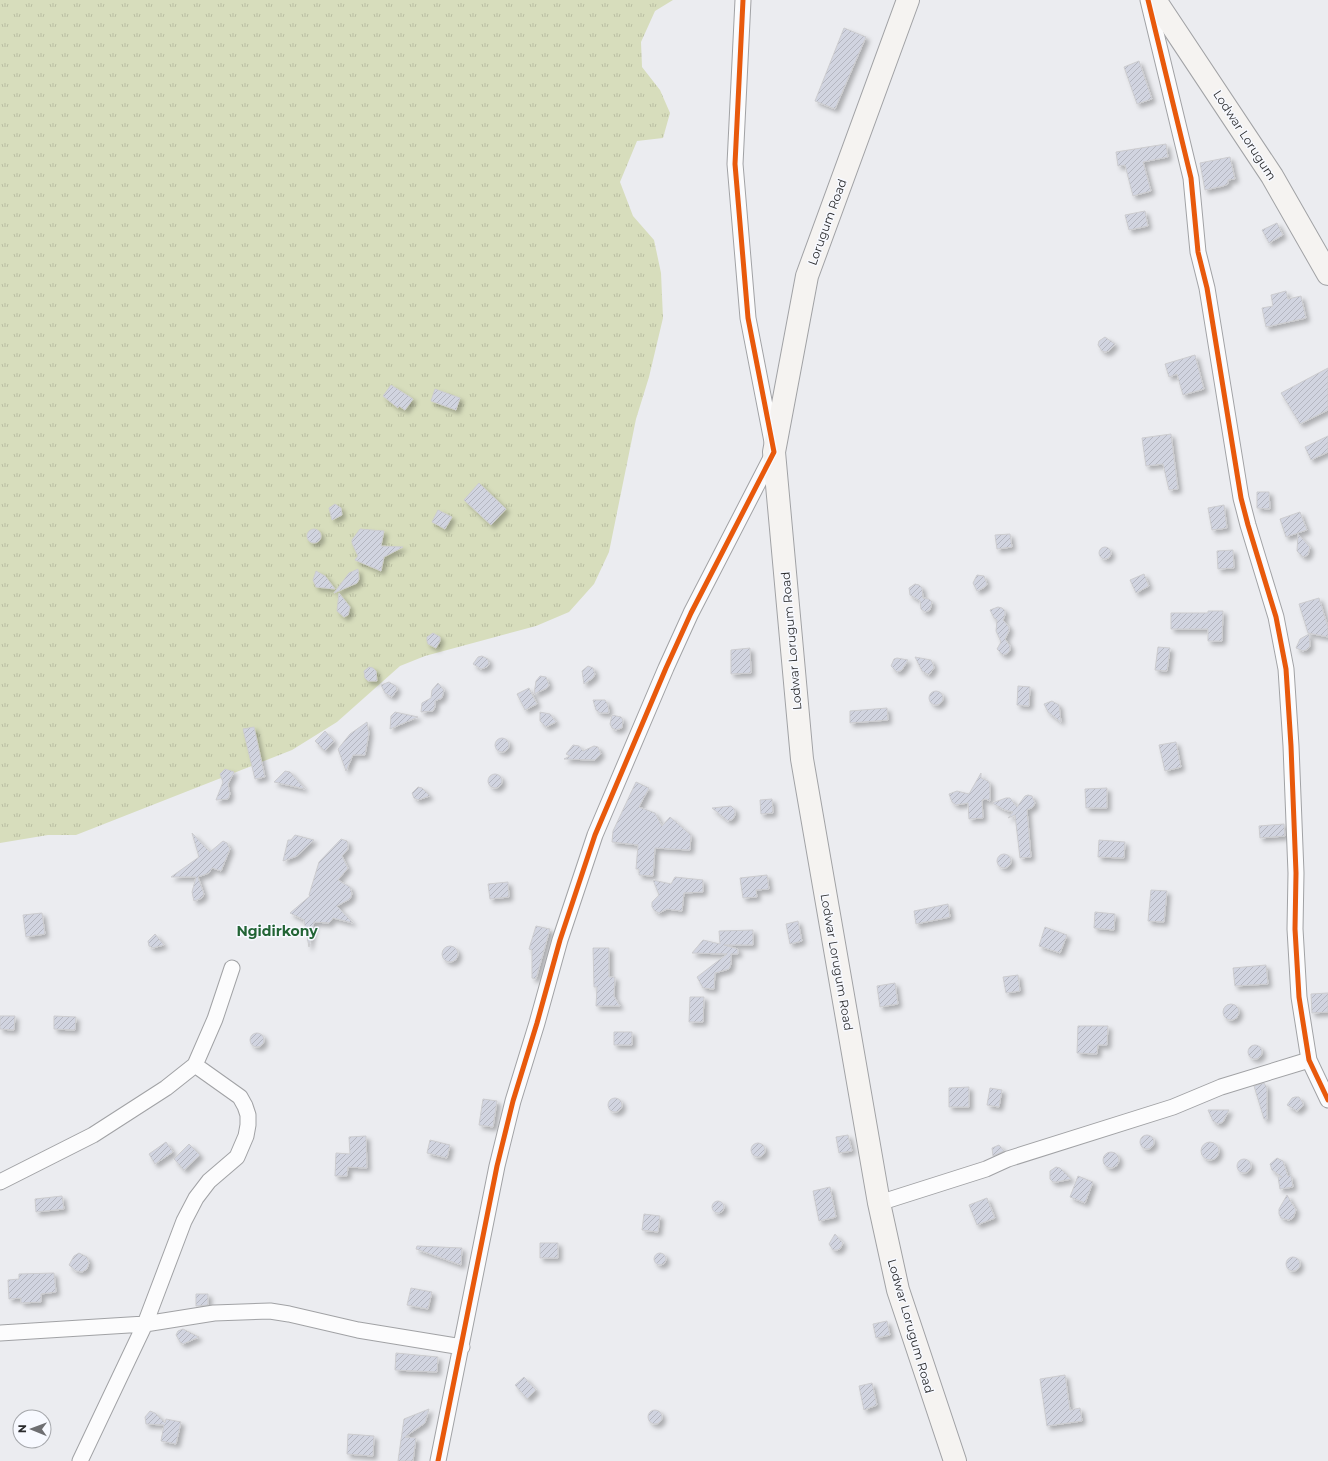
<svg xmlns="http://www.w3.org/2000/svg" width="1328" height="1461" font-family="Montserrat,sans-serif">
<defs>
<pattern id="grass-tufts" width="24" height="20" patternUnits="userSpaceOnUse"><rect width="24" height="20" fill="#d7ddbc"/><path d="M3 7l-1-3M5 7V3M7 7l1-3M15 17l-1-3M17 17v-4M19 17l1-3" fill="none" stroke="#b9bea2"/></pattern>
<pattern id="building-hatch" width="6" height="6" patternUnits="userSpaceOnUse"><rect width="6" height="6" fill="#d1d4e0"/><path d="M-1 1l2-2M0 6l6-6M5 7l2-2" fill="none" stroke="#b4b6c0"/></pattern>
<filter id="shadow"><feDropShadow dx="3.5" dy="3.5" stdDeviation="2" flood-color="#0004"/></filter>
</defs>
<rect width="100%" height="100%" fill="#ebecf0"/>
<path fill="url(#grass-tufts)" d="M 0,0 L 673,0 L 655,11 L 641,42 L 642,67 L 660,90 L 670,113 L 663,138 L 637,141 L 620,182 L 633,216 L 654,240 L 661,273 L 663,318 L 649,377 L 636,419 L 609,552 L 594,584 L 569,612 L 536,626 L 425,656 L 400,666 L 337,722 L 292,750 L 76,835 L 48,835 L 0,843 Z"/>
<path fill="url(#building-hatch)" stroke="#cccccf" filter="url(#shadow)" d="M 844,28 L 866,37 L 835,109 L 815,101 Z
M 1139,61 L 1152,99 L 1137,104 L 1124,67 Z
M 1166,144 L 1168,157 L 1143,162 L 1151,191 L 1133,196 L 1125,165 L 1118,166 L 1116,152 Z
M 1230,157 L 1235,179 L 1228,180 L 1228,184 L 1223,186 L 1205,190 L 1200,163 Z
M 1145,211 L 1148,226 L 1129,230 L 1125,215 Z
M 1277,223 L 1283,235 L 1269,243 L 1262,230 Z
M 1286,291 L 1288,299 L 1301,296 L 1306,318 L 1266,327 L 1262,308 L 1273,306 L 1271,295 Z
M 1105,337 L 1115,344 L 1109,351 L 1105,352 L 1102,351 L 1098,345 L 1099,341 Z
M 1195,355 L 1204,389 L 1183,395 L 1177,374 L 1169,377 L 1165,364 Z
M 1328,368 L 1328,410 L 1300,424 L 1281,393 Z
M 391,385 L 413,399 L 405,410 L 399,406 L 398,408 L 383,396 Z
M 435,389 L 460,398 L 456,410 L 431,401 Z
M 1171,434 L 1178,489 L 1169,490 L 1163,464 L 1146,466 L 1142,438 Z
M 1328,436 L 1328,452 L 1311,460 L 1305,447 Z
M 479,483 L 506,509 L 491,525 L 464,500 Z
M 1257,492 L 1269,492 L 1270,509 L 1257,508 Z
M 335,504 L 341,508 L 342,515 L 332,520 L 329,508 Z
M 1224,505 L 1227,528 L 1212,530 L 1208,508 Z
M 438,510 L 452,517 L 445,529 L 432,522 Z
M 1300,512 L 1307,530 L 1286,537 L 1280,519 Z
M 360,529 L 384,531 L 381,546 L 403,547 L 384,557 L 381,571 L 355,560 L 358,556 L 352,543 L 352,540 Z
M307 536a7 7 0 1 1 14 0a7 7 0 1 1-14 0Z
M 1010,534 L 1012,547 L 997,549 L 995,535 Z
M 1298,534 L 1310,547 L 1308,555 L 1303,557 L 1297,551 Z
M1099 553a6 6 0 1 1 12 0a6 6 0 1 1-12 0Z
M 1233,550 L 1234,568 L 1218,569 L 1217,551 Z
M 358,569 L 359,579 L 357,583 L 334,593 L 349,573 Z
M 316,571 L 325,576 L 335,589 L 316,587 L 313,580 Z
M 1144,574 L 1149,586 L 1136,593 L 1130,580 Z
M 977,575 L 984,576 L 987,584 L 985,587 L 977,591 L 973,583 Z
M 915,584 L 919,585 L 922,588 L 923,598 L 929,599 L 932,602 L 930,610 L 925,612 L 921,609 L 920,601 L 910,595 L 909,588 Z
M 339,593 L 350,607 L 348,615 L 344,617 L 337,611 Z
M 1319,598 L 1328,627 L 1328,637 L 1308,633 L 1299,604 Z
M 998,607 L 1002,608 L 1005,611 L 1005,615 L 1003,620 L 1009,627 L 1009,631 L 1005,639 L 1010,646 L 1010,650 L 1008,653 L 1003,655 L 997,649 L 1001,642 L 996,631 L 997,620 L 994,618 L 990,610 Z
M 1208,611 L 1223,611 L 1222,641 L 1208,641 L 1208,629 L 1171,629 L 1171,613 L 1208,613 Z
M 433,633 L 440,637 L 440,641 L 436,648 L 428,644 L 427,641 L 427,637 Z
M 1309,634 L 1310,646 L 1308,649 L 1303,651 L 1296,648 L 1300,639 Z
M 1158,647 L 1170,648 L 1167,671 L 1155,670 Z
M 750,648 L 751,673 L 731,674 L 731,650 Z
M 482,656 L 488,659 L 489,664 L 487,667 L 481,669 L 473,664 L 478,657 Z
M 915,657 L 931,660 L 933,664 L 934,668 L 929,675 L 922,671 Z
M 897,658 L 908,660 L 902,670 L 897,672 L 891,666 L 894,659 Z
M 588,666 L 593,668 L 595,674 L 593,678 L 584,684 L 582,671 Z
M 369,667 L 373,668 L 376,671 L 377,681 L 368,681 L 365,678 L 364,671 Z
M 540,676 L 546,677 L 549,685 L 547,688 L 534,694 L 536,681 Z
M 389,682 L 396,686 L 397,690 L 392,697 L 385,693 L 381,685 Z
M 438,683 L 444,690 L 442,698 L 435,701 L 435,707 L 433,711 L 421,712 L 422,703 L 431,698 L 432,690 Z
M 1018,686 L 1030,687 L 1029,706 L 1017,705 Z
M 529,688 L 537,704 L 525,710 L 517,694 Z
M929 698a7 7 0 1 1 14 0a7 7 0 1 1-14 0Z
M 593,700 L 605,700 L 608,705 L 609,713 L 600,713 L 596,710 Z
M 1052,701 L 1059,705 L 1061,722 L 1048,712 L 1044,704 Z
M 887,708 L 888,720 L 850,723 L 850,711 Z
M 395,712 L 418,717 L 390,729 L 391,716 Z
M 540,712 L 550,714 L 556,722 L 546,727 L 540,721 Z
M 612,715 L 621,717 L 623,720 L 622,728 L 616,730 L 612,728 L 610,724 Z
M 367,722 L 369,733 L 365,755 L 353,755 L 346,771 L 338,749 L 350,734 Z
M 254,727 L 265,777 L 255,779 L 243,729 Z
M 325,731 L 334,741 L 325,751 L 315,741 Z
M495 745a7 7 0 1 1 14 0a7 7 0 1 1-14 0Z
M 1176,742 L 1181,767 L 1165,771 L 1159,745 Z
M 573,745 L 579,746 L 583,751 L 594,746 L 598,747 L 601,754 L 595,760 L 564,759 L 570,756 L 566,754 Z
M 225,769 L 234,772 L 228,784 L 230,794 L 228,799 L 216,800 L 223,782 L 220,774 Z
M 285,771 L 290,772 L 305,789 L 274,782 Z
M 981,773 L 981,778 L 988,781 L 990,784 L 990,801 L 986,799 L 982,800 L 983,818 L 969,819 L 968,803 L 956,805 L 952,802 L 949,794 L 957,791 L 969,794 Z
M488 781a7 7 0 1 1 14 0a7 7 0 1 1-14 0Z
M 636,782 L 649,788 L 639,807 L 655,813 L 662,826 L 670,817 L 691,835 L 690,850 L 655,848 L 653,876 L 639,875 L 639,869 L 636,869 L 638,845 L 612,842 L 613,831 Z
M 418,787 L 422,788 L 430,796 L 418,800 L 414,798 L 412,793 Z
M 1107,788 L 1107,808 L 1086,808 L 1085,789 Z
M 1028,795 L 1032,796 L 1035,803 L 1033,807 L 1027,810 L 1031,857 L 1020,858 L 1015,815 L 1008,818 L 1013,812 L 1005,810 L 992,803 L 1006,798 L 1010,798 L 1017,807 L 1025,796 Z
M 772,799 L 773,813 L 761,814 L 760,800 Z
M 731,806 L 735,810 L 735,815 L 733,819 L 728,821 L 712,808 Z
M 1284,824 L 1285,836 L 1260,838 L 1259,826 Z
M 192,833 L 210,852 L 223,841 L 227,843 L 230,849 L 221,871 L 212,868 L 209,873 L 198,877 L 204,894 L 202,898 L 194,901 L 192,892 L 196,877 L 171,877 L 199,857 Z
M 295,835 L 314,840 L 297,856 L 283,861 L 288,840 L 291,840 Z
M 341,839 L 347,841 L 348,844 L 348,849 L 342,856 L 348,868 L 338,880 L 350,887 L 352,894 L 350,899 L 337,906 L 353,923 L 333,918 L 329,923 L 314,922 L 309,947 L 304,920 L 290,913 L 310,896 L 309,895 L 319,862 Z
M 1099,840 L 1125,842 L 1124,858 L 1098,857 Z
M997 861a7 7 0 1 1 14 0a7 7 0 1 1-14 0Z
M 767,875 L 769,889 L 756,890 L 757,897 L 743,898 L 740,878 Z
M 675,877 L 703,880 L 703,892 L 684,893 L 682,911 L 667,909 L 659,913 L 655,911 L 652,907 L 652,902 L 659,895 L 653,880 L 671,884 Z
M 508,882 L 509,897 L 490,899 L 488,884 Z
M 1151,890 L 1167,891 L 1164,922 L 1148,921 Z
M 948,904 L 950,917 L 916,924 L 914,911 Z
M 1095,912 L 1115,914 L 1114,930 L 1094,928 Z
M 42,913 L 45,934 L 26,937 L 23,915 Z
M 798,921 L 802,941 L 790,944 L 786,924 Z
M 536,926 L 550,929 L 536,979 L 532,978 L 532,950 L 529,949 Z
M 1045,927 L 1067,935 L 1060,953 L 1039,946 Z
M 753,930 L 753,945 L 724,945 L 738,949 L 738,954 L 731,954 L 731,964 L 729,969 L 715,973 L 714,989 L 703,988 L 697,977 L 727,954 L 692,953 L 703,940 L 720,944 L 719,931 Z
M 155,934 L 164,945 L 153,948 L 149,946 L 148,941 Z
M442 954a8 8 0 1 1 16 0a8 8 0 1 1-16 0Z
M 593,948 L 609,948 L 609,977 L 615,977 L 614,996 L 620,1006 L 596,1006 L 597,987 L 594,987 Z
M 1266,965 L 1268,984 L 1235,986 L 1233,968 Z
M 1018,975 L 1020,991 L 1006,993 L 1003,977 Z
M 895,983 L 898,1004 L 880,1007 L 877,986 Z
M 1328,993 L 1328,1012 L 1312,1013 L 1311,994 Z
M 690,997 L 704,997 L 703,1022 L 689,1022 Z
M1223 1012a8 8 0 1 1 16 0a8 8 0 1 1-16 0Z
M 0,1016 L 15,1016 L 14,1030 L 0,1029 Z
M 54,1016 L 76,1017 L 75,1030 L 54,1029 Z
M 1078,1026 L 1108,1026 L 1107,1045 L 1098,1045 L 1097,1054 L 1077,1053 Z
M 614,1032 L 632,1032 L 632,1045 L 614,1045 Z
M250 1040a7 7 0 1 1 14 0a7 7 0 1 1-14 0Z
M1248 1052a7 7 0 1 1 14 0a7 7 0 1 1-14 0Z
M 1264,1083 L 1267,1088 L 1267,1119 L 1264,1119 L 1254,1086 Z
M 969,1087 L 969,1107 L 949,1107 L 949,1088 Z
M 990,1088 L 1002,1090 L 999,1107 L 987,1105 Z
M 1295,1097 L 1299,1097 L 1303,1103 L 1303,1106 L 1297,1111 L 1287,1105 L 1292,1098 Z
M608 1105a7 7 0 1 1 14 0a7 7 0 1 1-14 0Z
M 483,1099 L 497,1101 L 493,1127 L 479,1125 Z
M 1208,1110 L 1229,1110 L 1223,1122 L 1218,1124 L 1213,1121 Z
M1140 1142a7 7 0 1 1 14 0a7 7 0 1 1-14 0Z
M 848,1135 L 852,1151 L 839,1153 L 836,1137 Z
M 366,1136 L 367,1168 L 348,1167 L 347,1176 L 335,1176 L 336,1153 L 350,1154 L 349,1137 Z
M 430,1140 L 450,1145 L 447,1158 L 427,1153 Z
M1201 1151a9 9 0 1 1 18 0a9 9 0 1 1-18 0Z
M 166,1142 L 173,1152 L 155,1164 L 149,1154 Z
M751 1150a7 7 0 1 1 14 0a7 7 0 1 1-14 0Z
M 189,1144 L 200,1155 L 184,1170 L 174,1159 Z
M 999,1145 L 1004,1151 L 993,1156 L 992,1148 Z
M1103 1160a8 8 0 1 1 16 0a8 8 0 1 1-16 0Z
M 1277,1158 L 1283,1161 L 1288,1176 L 1291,1175 L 1293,1187 L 1280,1189 L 1278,1177 L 1282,1177 L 1272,1170 L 1270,1164 Z
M1237 1166a7 7 0 1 1 14 0a7 7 0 1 1-14 0Z
M 1056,1167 L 1060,1168 L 1071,1179 L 1057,1182 L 1053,1182 L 1050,1179 L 1050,1171 Z
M 1078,1176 L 1093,1182 L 1085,1203 L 1070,1197 Z
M 830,1187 L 836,1217 L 819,1221 L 813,1191 Z
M 1287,1195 L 1296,1210 L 1293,1218 L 1289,1220 L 1281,1218 L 1279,1214 L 1279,1209 Z
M 62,1196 L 64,1209 L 36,1212 L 35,1199 Z
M 987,1198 L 995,1218 L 977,1225 L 969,1205 Z
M712 1207a6 6 0 1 1 12 0a6 6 0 1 1-12 0Z
M 644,1214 L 660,1216 L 658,1232 L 642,1230 Z
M 835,1234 L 843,1243 L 840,1249 L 837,1250 L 833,1250 L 829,1244 Z
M 540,1243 L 558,1243 L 558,1258 L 540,1258 Z
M 417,1246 L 462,1248 L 461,1265 L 416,1249 Z
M654 1259a6 6 0 1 1 12 0a6 6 0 1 1-12 0Z
M 79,1253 L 87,1257 L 89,1263 L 87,1269 L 82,1272 L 76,1271 L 69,1265 L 74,1256 Z
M1286 1264a7 7 0 1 1 14 0a7 7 0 1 1-14 0Z
M 54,1273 L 56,1292 L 41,1294 L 41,1302 L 21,1303 L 21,1298 L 9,1299 L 8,1280 L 19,1279 L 19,1274 Z
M 411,1288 L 432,1292 L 428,1309 L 407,1305 Z
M 196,1294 L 208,1294 L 208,1305 L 196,1306 Z
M 887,1321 L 890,1335 L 876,1338 L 873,1324 Z
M 183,1329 L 199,1337 L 183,1344 L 180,1342 L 176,1335 L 178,1331 Z
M 396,1353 L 438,1357 L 437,1372 L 395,1370 Z
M 1065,1375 L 1070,1410 L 1080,1408 L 1082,1421 L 1047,1426 L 1040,1379 Z
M 524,1377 L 536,1390 L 527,1399 L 515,1385 Z
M 872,1383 L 877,1405 L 864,1410 L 859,1386 Z
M 429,1409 L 425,1423 L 405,1437 L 416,1438 L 413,1461 L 398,1461 L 404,1419 Z
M648 1417a7 7 0 1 1 14 0a7 7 0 1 1-14 0Z
M 150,1411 L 155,1413 L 165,1423 L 166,1419 L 181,1422 L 176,1444 L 161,1441 L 164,1425 L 146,1424 L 145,1417 Z
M 348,1434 L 374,1436 L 373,1456 L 347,1454 Z"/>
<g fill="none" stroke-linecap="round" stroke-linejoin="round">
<g stroke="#a1a2a5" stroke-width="17">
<path id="street" d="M 1148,0 L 1191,178 L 1198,252 L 1207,288 L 1241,498 L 1248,525 L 1276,617 L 1286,669 L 1291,746 L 1296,873 L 1295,929 L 1299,997 L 1309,1060 L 1328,1100
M 0,1182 L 93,1135 L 166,1088 L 195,1065 L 215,1019 L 232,968
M 879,1203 L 986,1169 L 1008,1159 L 1173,1107 L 1221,1087 L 1309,1060
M 0,1333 L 145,1324 L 214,1313 L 270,1311 L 289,1314 L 358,1330 L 462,1347
M 80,1461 L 145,1324 L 184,1221 L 196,1198 L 209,1181 L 237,1157 L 246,1136 L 248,1125 L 248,1115 L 245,1106 L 240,1097 L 195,1065
M 438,1461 L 497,1166 L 513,1101 L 537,1023 L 560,940 L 595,835 L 666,668 L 691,613 L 774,452 L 748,318 L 735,164 L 743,0"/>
</g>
<g stroke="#a1a2a5" stroke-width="24">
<path id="secondary" d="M 908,0 L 807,276 L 774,452 L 802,759 L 879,1203 L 898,1290 L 955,1461
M 1155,0 L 1272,176 L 1328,274"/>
</g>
<use href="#street" stroke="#fcfcfd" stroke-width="15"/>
<use href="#secondary" stroke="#f5f3f1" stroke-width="22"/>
<g stroke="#f7f9ff" stroke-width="8">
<path id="cycleway" d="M 1148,0 L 1191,178 L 1198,252 L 1207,288 L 1241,498 L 1248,525 L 1276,617 L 1286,669 L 1291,746 L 1296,873 L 1295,929 L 1299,997 L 1309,1060 L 1328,1100
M 438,1461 L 497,1166 L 513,1101 L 537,1023 L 560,940 L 595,835 L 666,668 L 691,613 L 774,452 L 748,318 L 735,164 L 743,0"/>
</g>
<use href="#cycleway" stroke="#e8590c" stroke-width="5"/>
</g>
<g text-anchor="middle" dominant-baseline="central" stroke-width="3" stroke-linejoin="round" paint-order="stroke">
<g font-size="12" fill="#2b2c2e" stroke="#f7f9ff">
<text transform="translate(1245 135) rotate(57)">Lodwar Lorugum</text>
<text transform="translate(827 222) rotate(-70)">Lorugum Road</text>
<text transform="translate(791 641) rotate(-95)">Lodwar Lorugum Road</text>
<text transform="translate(837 962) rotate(80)">Lodwar Lorugum Road</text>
<text transform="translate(911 1326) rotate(74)">Lodwar Lorugum Road</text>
</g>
<g font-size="14" font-weight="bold" fill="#226435" stroke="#f7f9ff">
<text x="277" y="931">Ngidirkony</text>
</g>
</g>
<g transform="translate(32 1429) rotate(271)"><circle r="19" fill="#f7f9ff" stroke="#a5a7ab"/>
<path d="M0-3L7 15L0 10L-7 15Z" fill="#6e6f72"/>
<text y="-6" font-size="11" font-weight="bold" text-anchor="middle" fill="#2b2c2e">N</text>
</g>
</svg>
